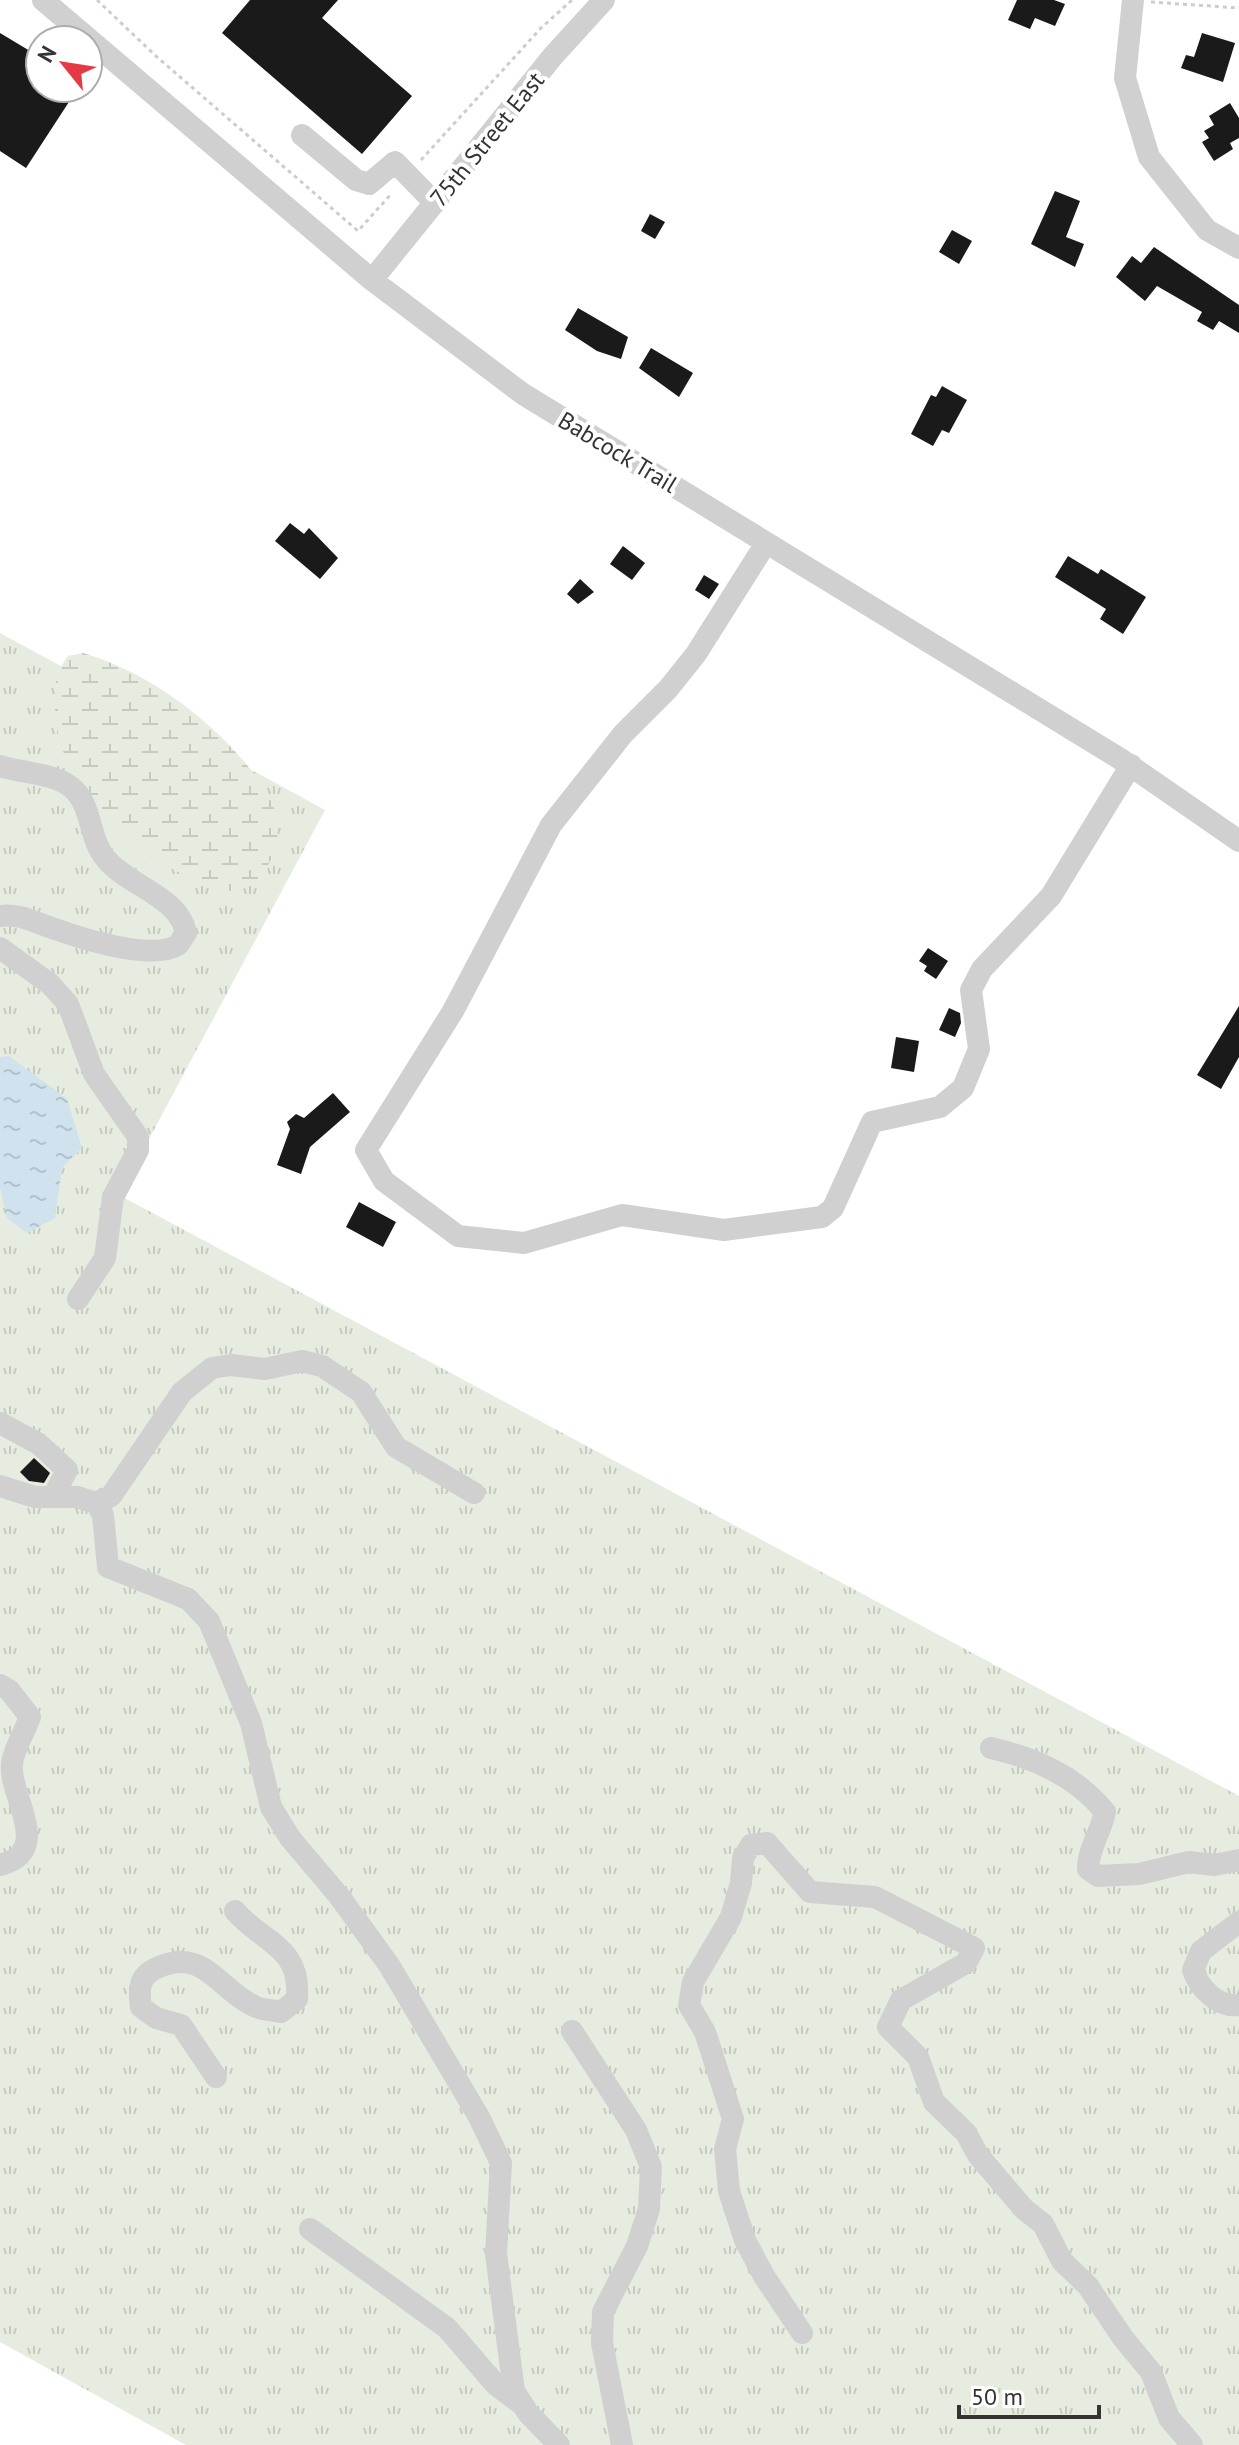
<svg xmlns="http://www.w3.org/2000/svg" width="1239" height="2445" font-family="'PT Sans',sans-serif">
<defs>
<pattern id="grass-tufts" width="24" height="20" patternUnits="userSpaceOnUse" patternTransform="scale(2)"><rect width="24" height="20" fill="#e6ecdf"/><path d="M3 7l-1-3M5 7V3M7 7l1-3M15 17l-1-3M17 17v-4M19 17l1-3" fill="none" stroke="#c6cbc0"/></pattern>
<pattern id="wetland-marsh" width="20" height="14" patternUnits="userSpaceOnUse" patternTransform="scale(2)"><rect width="20" height="14" fill="#e6ecdf"/><path d="M1 5h8M5 5V1M11 12h8M15 12V8" fill="none" stroke="#c6cbc0"/></pattern>
<pattern id="water-ripples" width="26" height="14" patternUnits="userSpaceOnUse" patternTransform="scale(2)"><rect width="26" height="14" fill="#cfe2ee"/><path d="M2 4q2-2 4 0t4 0M15 11q2-2 4 0t4 0" fill="none" stroke="#b2c2cd"/></pattern>
</defs>
<rect width="100%" height="100%" fill="#fff"/>
<path fill="url(#grass-tufts)" d="M 0,633 L 325,810 L 119,1195 L 1239,1796 L 1239,2445 L 186,2445 L 0,2342 Z"/>
<path fill="url(#wetland-marsh)" d="M 83,653 C 146,671 210,718 251,770 C 271,796 285,819 274,852 C 268,868 257,886 239,890 C 223,894 206,884 192,878 C 124,851 57,784 55,708 C 54,688 55,673 68,656 Z"/>
<path fill="url(#water-ripples)" d="M 9,1056 L 67,1099 L 82,1148 L 62,1168 L 55,1218 L 27,1233 L 7,1218 L 0,1187 L 0,1057 Z"/>
<path fill="#1a1a1a" d="M 250,0 L 338,0 L 322,18 L 412,96 L 362,154 L 222,33 Z
M 1017,0 L 1054,0 L 1065,4 L 1055,26 L 1035,18 L 1030,29 L 1008,20 Z
M 0,33 L 40,57 L 40,88 L 78,88 L 26,168 L 0,151 Z
M 1202,33 L 1235,43 L 1223,82 L 1181,68 L 1186,55 L 1194,57 Z
M 1230,103 L 1239,118 L 1239,138 L 1230,143 L 1233,149 L 1214,161 L 1202,142 L 1209,138 L 1204,131 L 1214,125 L 1209,116 Z
M 1055,191 L 1080,201 L 1066,237 L 1084,244 L 1075,267 L 1031,244 Z
M 650,214 L 665,222 L 655,239 L 641,231 Z
M 952,230 L 972,241 L 959,264 L 939,252 Z
M 1154,247 L 1239,305 L 1239,333 L 1219,321 L 1213,330 L 1197,321 L 1202,312 L 1157,286 L 1145,301 L 1116,277 L 1132,256 L 1141,263 Z
M 578,308 L 628,337 L 621,359 L 597,351 L 565,330 Z
M 651,348 L 693,373 L 679,397 L 639,368 Z
M 942,386 L 967,400 L 949,433 L 942,430 L 933,446 L 911,434 L 931,395 L 936,397 Z
M 290,523 L 304,534 L 309,528 L 338,558 L 320,579 L 275,541 Z
M 623,546 L 645,563 L 632,580 L 610,564 Z
M 1068,556 L 1098,574 L 1101,569 L 1146,597 L 1123,634 L 1100,619 L 1106,609 L 1055,577 Z
M 704,575 L 719,584 L 709,599 L 695,590 Z
M 580,579 L 594,592 L 578,604 L 567,594 Z
M 928,948 L 948,961 L 936,979 L 924,971 L 927,966 L 919,961 Z
M 1239,1006 L 1239,1057 L 1221,1089 L 1197,1075 Z
M 949,1008 L 960,1013 L 961,1023 L 955,1037 L 939,1030 Z
M 896,1037 L 919,1041 L 914,1072 L 891,1068 Z
M 333,1093 L 350,1112 L 310,1147 L 301,1174 L 277,1165 L 290,1129 L 287,1122 L 296,1114 L 304,1118 Z
M 359,1202 L 396,1222 L 383,1247 L 346,1227 Z
M 34,1458 L 50,1473 L 44,1483 L 29,1481 L 20,1472 Z"/>
<g fill="none" stroke-linecap="round" stroke-linejoin="round">
<path stroke="#cdcdcd" stroke-width="3" stroke-dasharray="4 4" stroke-linecap="butt" d="M 97,0 L 157,57 L 358,231 L 392,193
M 1151,2 L 1239,8
M 421,160 L 541,28 L 572,0"/>
<path stroke="#d0d0d0" stroke-width="22" d="M 43,0 L 372,280 L 523,394 L 1122,760 L 1239,841
M 1133,0 L 1125,78 L 1149,157 L 1207,230 L 1239,248
M 302,135 L 356,180 L 369,184 L 395,162 L 435,203
M 372,280 L 553,56 L 604,0
M 766,543 L 696,654 L 668,689 L 623,734 L 551,825 L 453,1011 L 366,1150 L 384,1181 L 458,1236 L 524,1243 L 622,1215 L 724,1230 L 822,1217 L 833,1208 L 872,1122 L 940,1107 L 963,1088 L 979,1049 L 971,990 L 982,969 L 1051,896 L 1131,765
M 0,766 C 22,773 53,773 71,787 C 93,804 88,839 106,859 C 128,886 179,896 186,933 L 178,945 C 152,961 83,939 55,929 C 36,923 20,913 0,916
M 0,948 L 50,984 L 68,1004 L 94,1074 L 138,1137 L 138,1150 L 113,1197 L 105,1258 L 78,1299
M 0,1423 L 39,1444 L 67,1470 L 53,1497 L 35,1497 L 0,1486
M 53,1497 L 77,1497 L 96,1503 L 111,1496 L 182,1392 L 212,1368 L 231,1365 L 265,1369 L 302,1361 L 322,1366 L 361,1392 L 396,1447 L 474,1493
M 96,1503 L 103,1515 L 108,1567 L 188,1599 L 209,1621 L 251,1723 L 271,1807 L 290,1838 L 339,1896 L 389,1965 L 479,2117 L 501,2163 L 496,2254 L 514,2391 L 528,2413 L 559,2445
M 0,1685 L 9,1690 L 30,1717 C 25,1731 14,1749 12,1763 C 8,1796 55,1851 0,1865
M 991,1748 C 1035,1758 1076,1776 1105,1812 C 1101,1832 1088,1849 1088,1869 L 1098,1876 L 1139,1874 L 1189,1862 L 1214,1865 L 1239,1860
M 1239,1922 L 1201,1951 L 1193,1970 C 1199,1988 1218,2008 1239,2005
M 572,2031 L 636,2130 L 651,2167 L 649,2209 L 637,2246 L 603,2312 L 602,2343 L 622,2445
M 216,2077 L 181,2025 L 156,2018 L 141,2007 C 138,1988 139,1975 159,1967 C 205,1947 219,1991 256,2007 C 263,2010 273,2010 281,2012 L 297,1999 C 301,1946 264,1944 235,1911
M 310,2229 L 447,2328 L 496,2385 L 520,2403
M 802,2333 L 764,2276 L 745,2240 L 729,2191 L 725,2149 L 733,2119 L 705,2032 L 689,2005 L 693,1982 L 731,1917 L 741,1883 L 743,1858 L 751,1845 L 767,1843 L 810,1892 L 875,1897 L 974,1948 L 966,1963 L 901,2000 L 888,2027 L 918,2057 L 934,2102 L 966,2133 L 978,2155 L 1024,2209 L 1043,2224 L 1062,2261 L 1088,2286 L 1123,2338 L 1151,2372 L 1169,2418 L 1192,2445"/>
</g>
<g text-anchor="middle" dominant-baseline="central" stroke-width="8" stroke-linejoin="round" paint-order="stroke">
<g font-size="24" fill="#333" stroke="#fff">
<text transform="translate(487 139) rotate(-51)">75th Street East</text>
<text transform="translate(618 452) rotate(31)">Babcock Trail</text>
</g>
</g>
<g transform="translate(64 64) rotate(300)"><circle r="38" fill="#ffffff" stroke="#adadad" stroke-width="2"/>
<path d="M0-6L14 30L0 20L-14 30Z" fill="#e63946"/>
<text y="-12" font-size="22" font-weight="bold" text-anchor="middle" fill="#333333">N</text>
</g>
<path d="M959 2405v12h140v-12" fill="none" stroke="#333333" stroke-width="4"/>
<text x="971" y="2405" font-size="24" fill="#333333" stroke="#ffffff" stroke-width="6" paint-order="stroke">50 m</text>
</svg>
